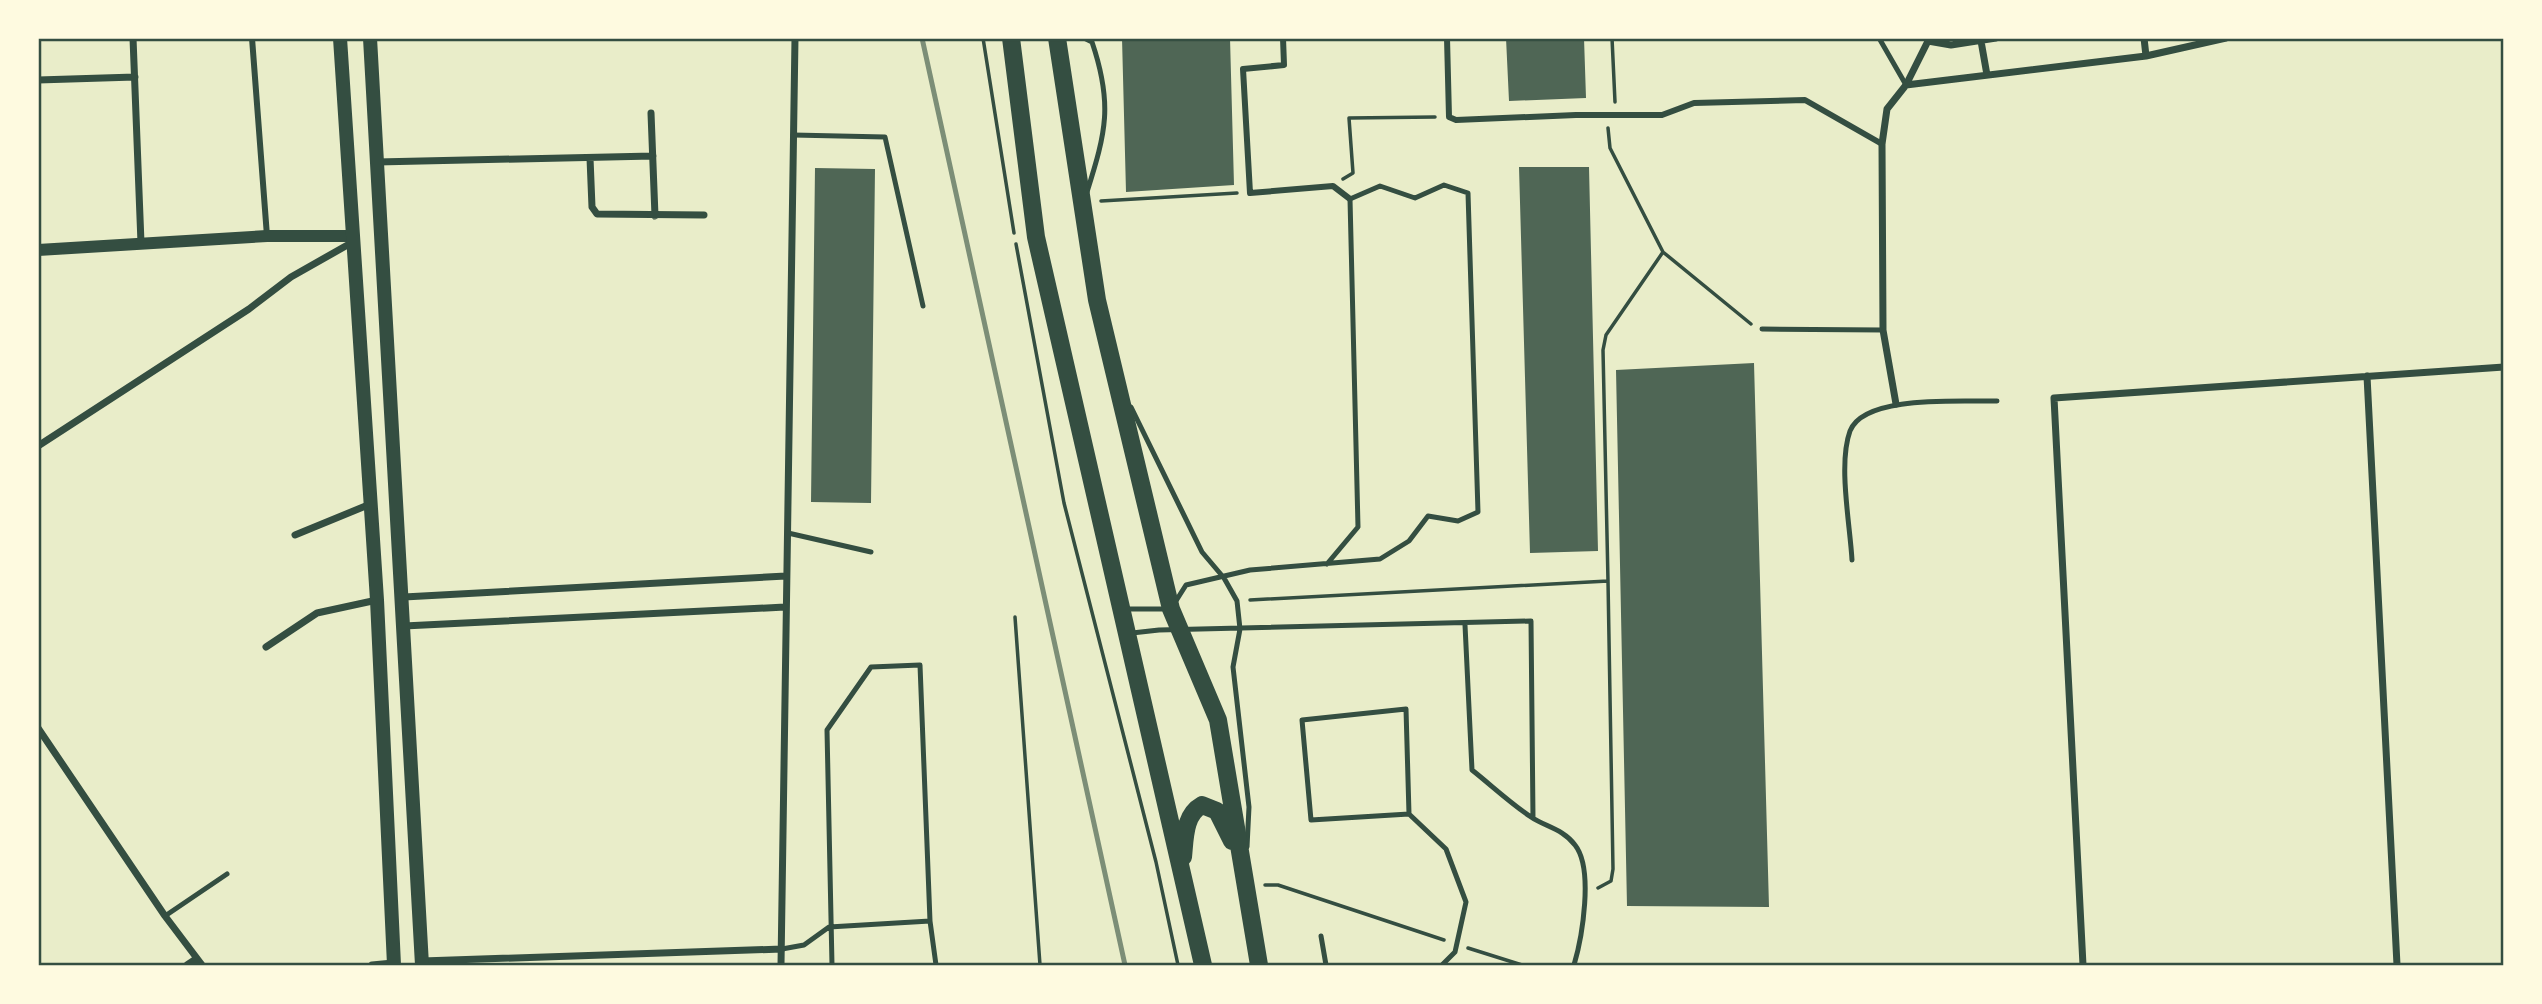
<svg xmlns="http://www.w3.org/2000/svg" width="2542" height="1004" font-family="Helvetica,sans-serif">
<rect width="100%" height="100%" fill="#e9edc9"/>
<path fill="#4f6655" d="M 1122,38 L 1230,38 L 1234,185 L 1126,192 Z
M 1506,38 L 1584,38 L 1586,98 L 1509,101 Z
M 1519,167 L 1589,167 L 1598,551 L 1530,553 Z
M 815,168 L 875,169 L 871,503 L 811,502 Z
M 1754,363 L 1769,907 L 1627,906 L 1616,370 Z"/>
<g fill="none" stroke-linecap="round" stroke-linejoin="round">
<path stroke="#344e41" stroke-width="3.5" d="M 983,38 L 1014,233
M 1612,38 L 1615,102
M 1343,179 L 1353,173 L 1349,118 L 1435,117
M 1101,201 L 1237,193
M 1016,244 L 1064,503 L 1156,862 L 1178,965
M 1663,252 L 1751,324
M 1250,600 L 1608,581 L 1603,350 L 1606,335 L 1663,252 L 1610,148 L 1608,128
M 1015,617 L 1040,965
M 1265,885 L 1278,885 L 1444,940
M 1598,888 L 1611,881 L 1613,869 L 1608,581
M 1468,948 L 1522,965"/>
<path stroke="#344e41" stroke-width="5" d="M 1084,38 L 1092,42 C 1113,104 1106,132 1087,192
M 1879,38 L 1906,85
M 793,135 L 885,137 L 923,306
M 1762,329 L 1883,330
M 1131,407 L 1202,552 L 1224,578 L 1237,601 L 1240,629 L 1233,667 L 1249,807 L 1247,847
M 788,533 L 871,552
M 1852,560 C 1850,524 1838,464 1850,431 C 1864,394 1963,402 1997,401
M 1174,604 L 1186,585 L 1250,570 L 1380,559 L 1409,541 L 1428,516 L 1458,521 L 1478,512 L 1468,193 L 1444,185 L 1415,198 L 1380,186 L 1350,199 L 1358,527 L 1327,564
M 1124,609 L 1166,609
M 1465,625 L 1472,770 C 1491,785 1510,803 1531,817 C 1546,827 1563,829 1575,845 C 1594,869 1582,938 1574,965
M 1132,633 L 1159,630 L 1531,621 L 1533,818
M 1409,814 L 1311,820 L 1302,720 L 1406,709 L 1409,814 L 1446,849 L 1466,902 L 1455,952 L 1442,965
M 165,916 L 227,874
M 1321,936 L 1326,965
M 782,949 L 804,945 L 829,927 L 930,921
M 832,965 L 827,730 L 871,667 L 920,665 L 930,921 L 936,965"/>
<path stroke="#344e41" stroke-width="6" d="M 252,38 L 267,236
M 1283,38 L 1284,65 L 1243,69 L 1250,193 L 1333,186 L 1350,199
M 1447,38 L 1449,117 L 1456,120 L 1576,115 L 1662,115 L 1694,103 L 1805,100 L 1882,144"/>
<path stroke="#344e41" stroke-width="7" d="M 133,38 L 141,243
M 2144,38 L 2146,56
M 1981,41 L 1987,75
M 38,80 L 135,77
M 1906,85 L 2146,56 L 2226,38
M 651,113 L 655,216
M 590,158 L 592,207 L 597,214 L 704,215
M 377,162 L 653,156
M 2367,376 L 2397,965
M 1896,404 L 1883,330 L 1882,144 L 1887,109 L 1906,85 L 1928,41 L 1951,45 L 1996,38
M 38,446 L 249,309 L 291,277 L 351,243
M 295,535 L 368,505
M 404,597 L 786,576
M 404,626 L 785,607
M 266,647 L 317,613 L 377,600
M 38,728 L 165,916 L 202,965
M 422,961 L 782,949
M 187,965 L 196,959
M 372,965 L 393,963
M 781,965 L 795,38
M 2083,965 L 2054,398 L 2504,367"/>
<path stroke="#344e41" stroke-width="12" d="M 38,250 L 267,236 L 351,236"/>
<path stroke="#344e41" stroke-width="14" d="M 340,38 L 377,600 L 394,965
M 370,38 L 422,965"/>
<path stroke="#344e41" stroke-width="18" d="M 1011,38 L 1036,237 L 1203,965
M 1057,38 L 1097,300 L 1171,609 L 1218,720 L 1259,965
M 1183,857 C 1185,838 1184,815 1202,805 L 1217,811 L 1232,841"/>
<path stroke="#7c8e77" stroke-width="5" d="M 922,38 L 1125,965"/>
</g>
<rect width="2542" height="1004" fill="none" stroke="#fefae0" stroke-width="80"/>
<rect x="40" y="40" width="2462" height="924" fill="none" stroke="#344e41" stroke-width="2.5"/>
</svg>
